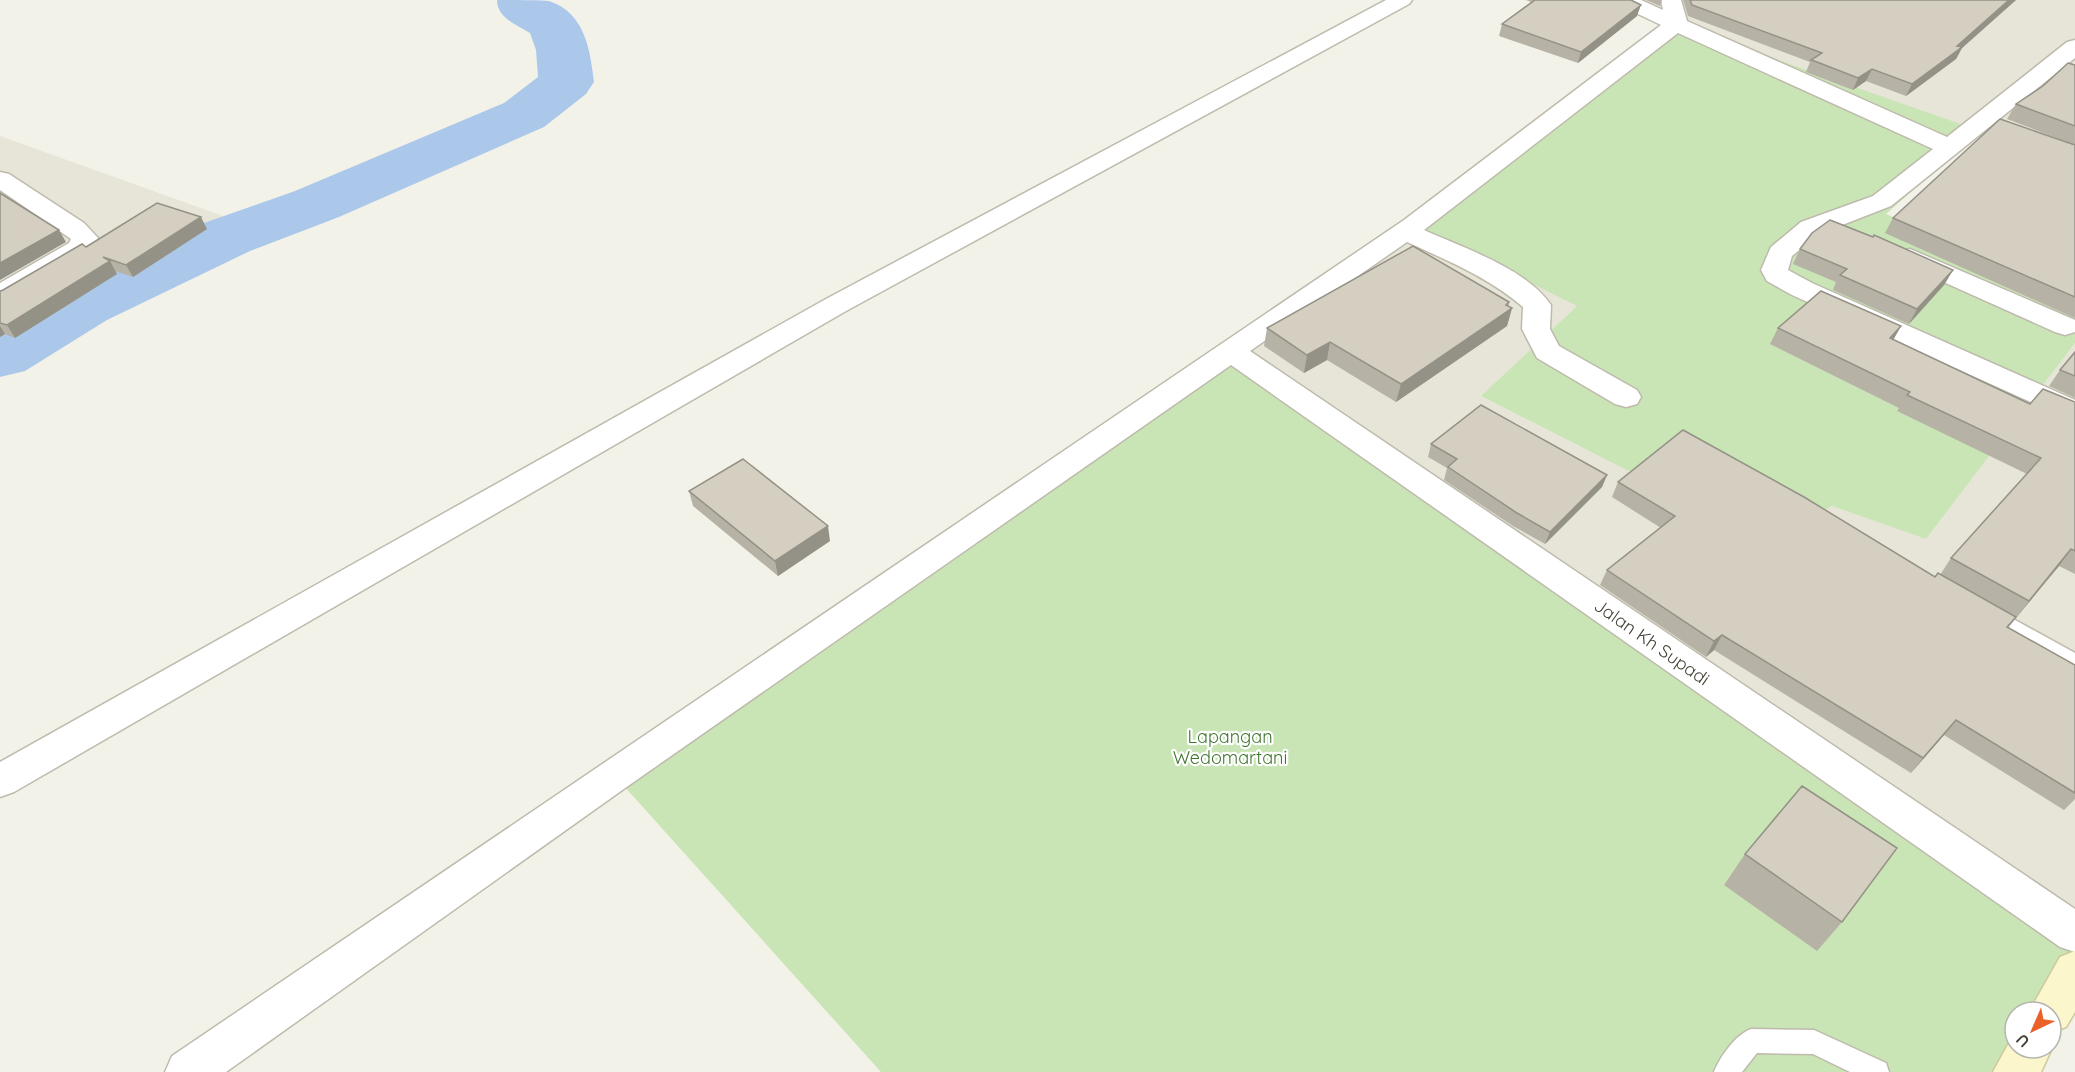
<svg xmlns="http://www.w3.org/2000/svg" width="2075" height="1072" font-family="Quicksand,sans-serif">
<rect width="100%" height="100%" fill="#f3f2e9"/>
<path fill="#e7e4d8" d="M 1637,0 L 2075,0 L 2075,154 L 1985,121 L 1980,131 L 1840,90 Z
M 0,136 L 234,220 L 0,368 Z
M 1419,228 L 1577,306 L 1481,396 L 1768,542 L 1832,506 L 1926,539 L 2075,343 L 2075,933 L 1230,351 Z"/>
<path fill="#c9e4b5" d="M 1681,26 L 1980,131 L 1886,214 L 2075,295 L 2075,343 L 1926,539 L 1832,506 L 1768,542 L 1481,396 L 1577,306 L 1419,228 Z
M 1230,351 L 2075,933 L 2075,971 L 2051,1012 L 2015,1012 L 2016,1072 L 881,1072 L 614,775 Z"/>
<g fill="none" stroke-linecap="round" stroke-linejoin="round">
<path fill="#abc8eb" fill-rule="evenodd" d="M 497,0 C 511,0 538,0 549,1 C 585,13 590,49 594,82 L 586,94 L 544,127 L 339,217 L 250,251 L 107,320 L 25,371 L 0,377 L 0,325 L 59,290 L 204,223 L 295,191 L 504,103 L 538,77 L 536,50 L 530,33 C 517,25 497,18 497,0 Z"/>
<g stroke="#bebbad" stroke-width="3">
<path id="service" d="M 1988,605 L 2075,653 L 2075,670 L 1981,617 L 1979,612 L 1981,607 Z
M 1751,1029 L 1814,1030 L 1886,1063 L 1889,1072 L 1850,1072 L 1813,1054 L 1757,1053 L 1742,1072 L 1714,1072 C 1720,1057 1735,1035 1751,1029 Z"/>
</g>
<g stroke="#bebbad" stroke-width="3">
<path id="minor" d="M 1386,0 L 1412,0 L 1409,4 L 846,311 L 14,792 L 0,797 L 0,762 L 826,299 Z
M 1614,0 L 1641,0 L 1663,10 L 1661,0 L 1681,0 L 1687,21 L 1947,137 L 2067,42 L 2075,40 L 2075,58 L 1891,206 L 1819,234 L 1792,256 L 1788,270 L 1812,283 L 2075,400 L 2075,422 L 1792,295 L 1767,281 L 1761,270 L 1771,247 L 1801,222 L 1873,196 L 1933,149 L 1678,33 L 1424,230 C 1463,248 1526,268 1551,305 L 1550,329 L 1559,346 L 1637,390 L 1641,397 L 1637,404 L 1626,407 L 1615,404 L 1537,358 L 1522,329 L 1523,307 C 1488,277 1448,261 1407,242 L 1250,351 L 2075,909 L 2075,952 L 2060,947 L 1231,365 L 628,786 L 226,1072 L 165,1072 L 172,1056 L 1404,220 L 1661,25 L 1617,4 Z
M 0,172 L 9,174 L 84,223 L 98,238 L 88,254 L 10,301 L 0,303 L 0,283 L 69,243 L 71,239 L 0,190 Z
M 1910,249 L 2075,320 L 2075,332 L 2065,335 L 2055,332 L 1901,263 L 1897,257 L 1901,251 Z"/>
</g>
<g stroke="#d0c99c" stroke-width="3">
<path id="secondary" d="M 2075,951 L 2075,1012 L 2066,1027 L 2051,1033 L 2051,1012 L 2029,1012 L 2060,957 Z
M 2015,1032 L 2015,1048 L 2051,1048 L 2051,1045 L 2052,1048 L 2041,1072 L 1993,1072 Z"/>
</g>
<use href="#service" fill="#fff" fill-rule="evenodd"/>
<use href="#minor" fill="#fff" fill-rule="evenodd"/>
<use href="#secondary" fill="#fbf6cc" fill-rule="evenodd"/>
</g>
<path fill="#b6b2a5" d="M 1526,0 L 1631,0 L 1637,16 L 1578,63 L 1499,36 L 1502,24 L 1531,2 Z
M 1646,0 L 1662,0 L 1660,6 Z
M 1683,0 L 2016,0 L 1962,48 L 1956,59 L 1906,96 L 1866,81 L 1853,90 L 1806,72 L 1810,62 L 1688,16 Z
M 2075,65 L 2075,145 L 2007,119 L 2016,104 Z
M 2075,145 L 2075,318 L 1885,233 L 1893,218 Z
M 207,229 L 133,277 L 115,271 L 117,274 L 15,338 L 5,334 L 0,337 L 0,291 L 3,290 L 86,247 Z
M 1800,249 L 1953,270 L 1944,285 L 1909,324 L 1833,290 L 1836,282 L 1793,264 Z
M 1509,302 L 1508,306 L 1512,308 L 1507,326 L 1396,402 L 1327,360 L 1304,373 L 1264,346 L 1267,328 Z
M 1901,326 L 1893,340 L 2030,404 L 2075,402 L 2075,574 L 2059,566 L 2008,628 L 2075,665 L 2075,799 L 2064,810 L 1944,735 L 1911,773 L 1714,650 L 1706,657 L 1600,585 L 1607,570 L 1661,528 L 1612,497 L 1618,482 L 1935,577 L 1940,575 L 1951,558 L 2027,474 L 1897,411 L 1899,408 L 1770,344 L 1778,328 Z
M 2075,352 L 2075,398 L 2049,386 L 2060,370 Z
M 1431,444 L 1607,475 L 1602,487 L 1545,544 L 1513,526 L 1444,480 L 1447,468 L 1428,457 Z
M 689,491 L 830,541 L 778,576 L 693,506 Z
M 1745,854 L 1842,922 L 1817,951 L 1724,885 Z"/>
<path fill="#949186" d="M 2009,0 L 2016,0 L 1962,48 L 1956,59 L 1906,96 L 1912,84 Z
M 1641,5 L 1637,16 L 1578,63 L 1581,52 Z
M 1872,69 L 1866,81 L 1853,90 L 1858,78 Z
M 201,217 L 207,229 L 133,277 L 126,265 Z
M 59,230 L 66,242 L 0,280 L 0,263 Z
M 110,261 L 117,274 L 15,338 L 7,325 Z
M 1953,270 L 1944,285 L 1909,324 L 1917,309 Z
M 1509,302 L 1506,312 L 1512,308 L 1507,326 L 1396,402 L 1401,384 Z
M 0,326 L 5,334 L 0,337 Z
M 1901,326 L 1892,342 L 1890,338 Z
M 1330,342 L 1327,360 L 1304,373 L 1307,355 Z
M 1607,475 L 1602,487 L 1545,544 L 1550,532 Z
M 828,526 L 830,541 L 778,576 L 775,561 Z
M 2071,549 L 2059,566 L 2016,617 L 2029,601 Z
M 1722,635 L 1714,650 L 1706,657 L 1714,641 Z
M 1956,720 L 1944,735 L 1911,773 L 1923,758 Z"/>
<path fill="#d4cfc0" stroke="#949186" stroke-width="1.5" d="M 1535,0 L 1631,0 L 1641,5 L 1581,52 L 1502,24 Z
M 1690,0 L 2009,0 L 1957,46 L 1962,47 L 1912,84 L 1872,69 L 1858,78 L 1817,62 L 1811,60 L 1822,53 L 1692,5 Z
M 2068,63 L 2075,65 L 2075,126 L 2016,104 L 2043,86 Z
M 2000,119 L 2075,145 L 2075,297 L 1893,218 Z
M 0,193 L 59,230 L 0,263 Z
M 157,203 L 201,217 L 126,265 L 103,257 L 110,261 L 7,325 L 0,323 L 0,291 L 3,290 L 82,244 L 86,247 Z
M 1830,220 L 1873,237 L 1874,235 L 1953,270 L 1917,309 L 1840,275 L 1847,269 L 1800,249 L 1812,233 Z
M 1413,246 L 1509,302 L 1506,305 L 1512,308 L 1401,384 L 1330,342 L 1307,355 L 1267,328 Z
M 1821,291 L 1901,326 L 1890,338 L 2030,404 L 2043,389 L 2075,402 L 2075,551 L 2071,549 L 2029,601 L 1951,558 L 2041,458 L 1907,395 L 1910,392 L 1778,328 Z
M 2075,352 L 2075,376 L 2060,370 Z
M 1481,405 L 1607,475 L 1550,532 L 1517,513 L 1448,467 L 1457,459 L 1431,444 Z
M 1683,430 L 1804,497 L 1935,577 L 1938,573 L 2016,617 L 2007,627 L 2075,665 L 2075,793 L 1956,720 L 1923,758 L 1722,635 L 1714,641 L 1607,570 L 1675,516 L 1618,482 Z
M 743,459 L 828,526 L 775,561 L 689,491 Z
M 1802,786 L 1897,848 L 1842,922 L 1745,854 Z"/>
<g text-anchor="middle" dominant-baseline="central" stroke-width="4.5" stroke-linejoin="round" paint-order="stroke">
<g font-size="18" fill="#474338" stroke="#fff">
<text transform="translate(1652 642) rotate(35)">Jalan Kh Supadi</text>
</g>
<g font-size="18" fill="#40752f" stroke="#fff">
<text x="1230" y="736">Lapangan<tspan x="1230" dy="21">Wedomartani</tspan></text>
</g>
</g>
<g transform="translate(2033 1030) rotate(224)"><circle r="28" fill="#ffffff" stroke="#b5b4af" stroke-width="1.5"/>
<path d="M0-4.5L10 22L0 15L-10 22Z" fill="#ea612a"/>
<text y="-9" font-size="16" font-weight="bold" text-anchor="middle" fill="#474338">U</text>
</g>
</svg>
